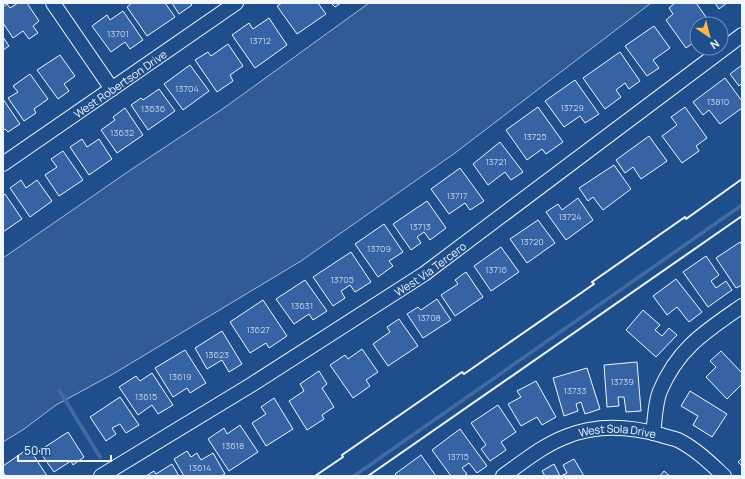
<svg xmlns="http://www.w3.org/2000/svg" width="745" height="479" font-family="Manrope,sans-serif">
<rect width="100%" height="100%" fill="#1f4e8c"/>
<path fill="#305b95" stroke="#a8bbd7" d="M 369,3 L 651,3 L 455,153 L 301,261 L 113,374 L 56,405 L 24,429 L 3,442 L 3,258 L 132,169 L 224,108 Z"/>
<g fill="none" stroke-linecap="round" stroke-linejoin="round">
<path stroke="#446ba0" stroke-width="3.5" d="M 59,390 L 100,457
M 354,476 L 742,205"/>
</g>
<path fill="#3563a3" stroke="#f2f6ff" d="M 18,3 L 27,3 L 39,21 L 33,26 L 38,33 L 29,39 L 23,31 L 13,38 L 3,23 L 3,7 L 7,4 L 10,8 Z
M 132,3 L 165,3 L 175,17 L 147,36 L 127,7 Z
M 172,3 L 190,3 L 192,5 L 179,14 Z
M 282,3 L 318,3 L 326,14 L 297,34 L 277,6 Z
M 331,3 L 341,3 L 335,7 Z
M 675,3 L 696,3 L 711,24 L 697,24 L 697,40 L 686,48 L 666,20 L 673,14 L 669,8 Z
M 715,3 L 727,3 L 719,9 Z
M 123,11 L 143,40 L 130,49 L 125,42 L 111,52 L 92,26 L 107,15 L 110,20 Z
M 269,18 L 287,45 L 255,68 L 232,35 L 249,23 L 253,29 Z
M 654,26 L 670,48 L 653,60 L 659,68 L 647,76 L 625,46 Z
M 3,37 L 9,46 L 3,50 Z
M 228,44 L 243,66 L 230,75 L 233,81 L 217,92 L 195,60 L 208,52 L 211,56 Z
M 620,52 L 640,81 L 629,89 L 625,83 L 616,90 L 621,97 L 605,109 L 583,78 Z
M 60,55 L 75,76 L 64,84 L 69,91 L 58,99 L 37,70 Z
M 190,65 L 209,91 L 183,110 L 164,84 Z
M 742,65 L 742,83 L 739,86 L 730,74 Z
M 30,74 L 48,99 L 34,109 L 36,113 L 24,121 L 8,98 L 18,92 L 13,86 Z
M 725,78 L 742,101 L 742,108 L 720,124 L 709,110 L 703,115 L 693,102 Z
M 575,80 L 599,114 L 585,123 L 580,116 L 564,127 L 545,101 Z
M 159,89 L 175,111 L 148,130 L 131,105 L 141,98 L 143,100 Z
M 3,99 L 20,124 L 8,132 L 5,129 L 3,130 Z
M 538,107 L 563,142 L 546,154 L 542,149 L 527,160 L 506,130 Z
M 685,107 L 707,138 L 696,146 L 699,151 L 682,163 L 662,136 L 677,125 L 671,117 Z
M 125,108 L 143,135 L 117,153 L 101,130 L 115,120 L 113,117 Z
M 649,136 L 667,161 L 641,179 L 633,167 L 625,173 L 616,160 Z
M 82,139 L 87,147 L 99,139 L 112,159 L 89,175 L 70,147 Z
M 500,142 L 523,172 L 511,180 L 505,172 L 488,185 L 473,164 Z
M 63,151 L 83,180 L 59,196 L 45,175 L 57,167 L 51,159 Z
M 614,165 L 631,189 L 603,210 L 593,197 L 588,201 L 579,188 Z
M 460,168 L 484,201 L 470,210 L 465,203 L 449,214 L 431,189 Z
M 21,180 L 26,188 L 37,180 L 52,201 L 30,217 L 10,188 Z
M 5,194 L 22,219 L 3,232 L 3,196 Z
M 578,198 L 593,220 L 566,240 L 546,212 L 558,204 L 562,210 Z
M 427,201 L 446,228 L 430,240 L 424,232 L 417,237 L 421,243 L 411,250 L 393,224 Z
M 538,220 L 555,243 L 527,263 L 510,239 Z
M 384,224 L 403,252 L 389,261 L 393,266 L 378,277 L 355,244 Z
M 740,242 L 742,245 L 742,285 L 736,288 L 716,258 Z
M 501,247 L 519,272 L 491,291 L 474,266 Z
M 351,252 L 371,282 L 355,292 L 350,285 L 341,291 L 345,298 L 333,306 L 313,277 Z
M 706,256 L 719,275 L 711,281 L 716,288 L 726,281 L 732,290 L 708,307 L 683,272 Z
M 466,272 L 483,297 L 455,316 L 441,295 L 458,284 L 455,280 Z
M 676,279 L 702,312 L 689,322 L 677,307 L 667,315 L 653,296 Z
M 305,280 L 327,311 L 313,320 L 309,314 L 294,324 L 276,299 Z
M 437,299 L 451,320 L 423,338 L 407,314 L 418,307 L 421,310 Z
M 263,300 L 287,336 L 269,348 L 266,343 L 250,353 L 230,322 Z
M 643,310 L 660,325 L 655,330 L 662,336 L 669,328 L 677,335 L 656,357 L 626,330 Z
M 399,319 L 418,346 L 388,366 L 373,344 L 390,332 L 387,327 Z
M 222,331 L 242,364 L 229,372 L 222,360 L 207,369 L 195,348 Z
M 362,349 L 378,372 L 366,380 L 370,386 L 353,398 L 330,365 L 345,355 L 348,359 Z
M 185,350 L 206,383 L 190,393 L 187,388 L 173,397 L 155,368 Z
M 721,351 L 742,373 L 742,384 L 727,399 L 706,377 L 716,367 L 710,361 Z
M 637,362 L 641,411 L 626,412 L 624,397 L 618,397 L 619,406 L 607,407 L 604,365 Z
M 587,368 L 600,409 L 585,414 L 581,402 L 576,404 L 578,411 L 564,416 L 553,378 Z
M 319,371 L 327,384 L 322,388 L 334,407 L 322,415 L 324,419 L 307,430 L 289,401 L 304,391 L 300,384 Z
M 152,373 L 173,405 L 158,414 L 152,405 L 138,415 L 119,387 L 136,376 L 140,381 Z
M 536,381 L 556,417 L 542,425 L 537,417 L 521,426 L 508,404 L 521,397 L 517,391 Z
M 690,391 L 727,414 L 712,437 L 693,425 L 698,416 L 681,406 Z
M 120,397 L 139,425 L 126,433 L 120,424 L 112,428 L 116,434 L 106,441 L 90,417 Z
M 274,398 L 293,429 L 266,446 L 252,423 L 266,414 L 261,407 Z
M 498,405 L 516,432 L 501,442 L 506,450 L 490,461 L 481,449 L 486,445 L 471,423 Z
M 240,425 L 258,452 L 229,471 L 208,439 L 224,428 L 227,434 Z
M 460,429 L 487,466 L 477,473 L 469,463 L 462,468 L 467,474 L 464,476 L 451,476 L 432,450 Z
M 68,432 L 84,457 L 73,465 L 71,461 L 54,472 L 39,451 Z
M 29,448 L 47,476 L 6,476 L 3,472 L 3,466 Z
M 187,451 L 191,457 L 197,453 L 201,460 L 213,453 L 225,474 L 221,476 L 184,476 L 174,459 Z
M 421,455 L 436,476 L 397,476 L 395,474 Z
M 742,458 L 742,466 L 738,462 Z
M 574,459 L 584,476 L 561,476 L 567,473 L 563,465 Z
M 172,464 L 179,476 L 146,476 L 154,471 L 156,474 Z
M 554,464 L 560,476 L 545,476 L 542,471 Z
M 664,471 L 670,476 L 660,476 Z"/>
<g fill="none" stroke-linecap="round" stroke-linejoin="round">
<g stroke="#f2f6ff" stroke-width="16">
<g id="minor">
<path d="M 53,3 L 112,89"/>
<path id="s1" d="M 3,164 L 236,3"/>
<path d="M 653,433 C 655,420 655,403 660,391 C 678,348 706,331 742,306"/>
<path id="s2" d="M 101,476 L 251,385 L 424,274 L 742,35"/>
<path id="s3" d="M 503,476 C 523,462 542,446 565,437 C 596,424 629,426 661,435 C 666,437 673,438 678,440 C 696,449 710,463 724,476"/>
</g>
</g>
<use href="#minor" stroke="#1f4e8c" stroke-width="14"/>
<path stroke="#f2f6ff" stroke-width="2" d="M 315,476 L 343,457 L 342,455 L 462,372 L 464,374 L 594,284 L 592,282 L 685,217 L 686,219 L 742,179
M 368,476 L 742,216"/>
</g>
<g text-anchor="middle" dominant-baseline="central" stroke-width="3" stroke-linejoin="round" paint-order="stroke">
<g font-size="9" fill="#c3d1e8">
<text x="118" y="33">13701</text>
<text x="260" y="40">13712</text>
<text x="187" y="88">13704</text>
<text x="718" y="101">13810</text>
<text x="572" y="107">13729</text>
<text x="153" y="108">13636</text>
<text x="122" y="132">13632</text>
<text x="535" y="136">13725</text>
<text x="496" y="161">13721</text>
<text x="457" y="195">13717</text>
<text x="570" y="216">13724</text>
<text x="420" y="226">13713</text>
<text x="532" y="241">13720</text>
<text x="379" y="248">13709</text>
<text x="496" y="269">13716</text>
<text x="342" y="279">13705</text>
<text x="302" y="305">13631</text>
<text x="429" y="317">13708</text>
<text x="258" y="329">13627</text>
<text x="217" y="354">13623</text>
<text x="180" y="376">13619</text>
<text x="622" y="381">13739</text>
<text x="575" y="390">13733</text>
<text x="146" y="396">13615</text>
<text x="233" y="445">13618</text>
<text x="458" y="456">13715</text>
<text x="200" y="467">13614</text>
</g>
<g font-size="11" fill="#f2f6ff" stroke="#1f4e8c">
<text stroke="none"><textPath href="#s1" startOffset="142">West Robertson Drive</textPath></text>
<text stroke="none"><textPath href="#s2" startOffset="389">West Via Tercero</textPath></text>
<text stroke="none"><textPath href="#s3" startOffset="127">West Sola Drive</textPath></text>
</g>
</g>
<rect width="745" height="479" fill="none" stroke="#f2f6ff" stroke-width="8"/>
<g transform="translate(709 36) rotate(145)"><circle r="19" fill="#1f4e8c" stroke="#7391ba"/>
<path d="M0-3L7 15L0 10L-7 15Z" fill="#ffb74d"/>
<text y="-6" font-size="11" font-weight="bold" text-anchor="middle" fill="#f2f6ff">N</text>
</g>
<path d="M18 455v6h93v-6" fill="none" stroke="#f2f6ff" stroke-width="2"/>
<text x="24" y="455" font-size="12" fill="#f2f6ff" stroke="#1f4e8c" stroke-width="3" paint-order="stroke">50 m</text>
</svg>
